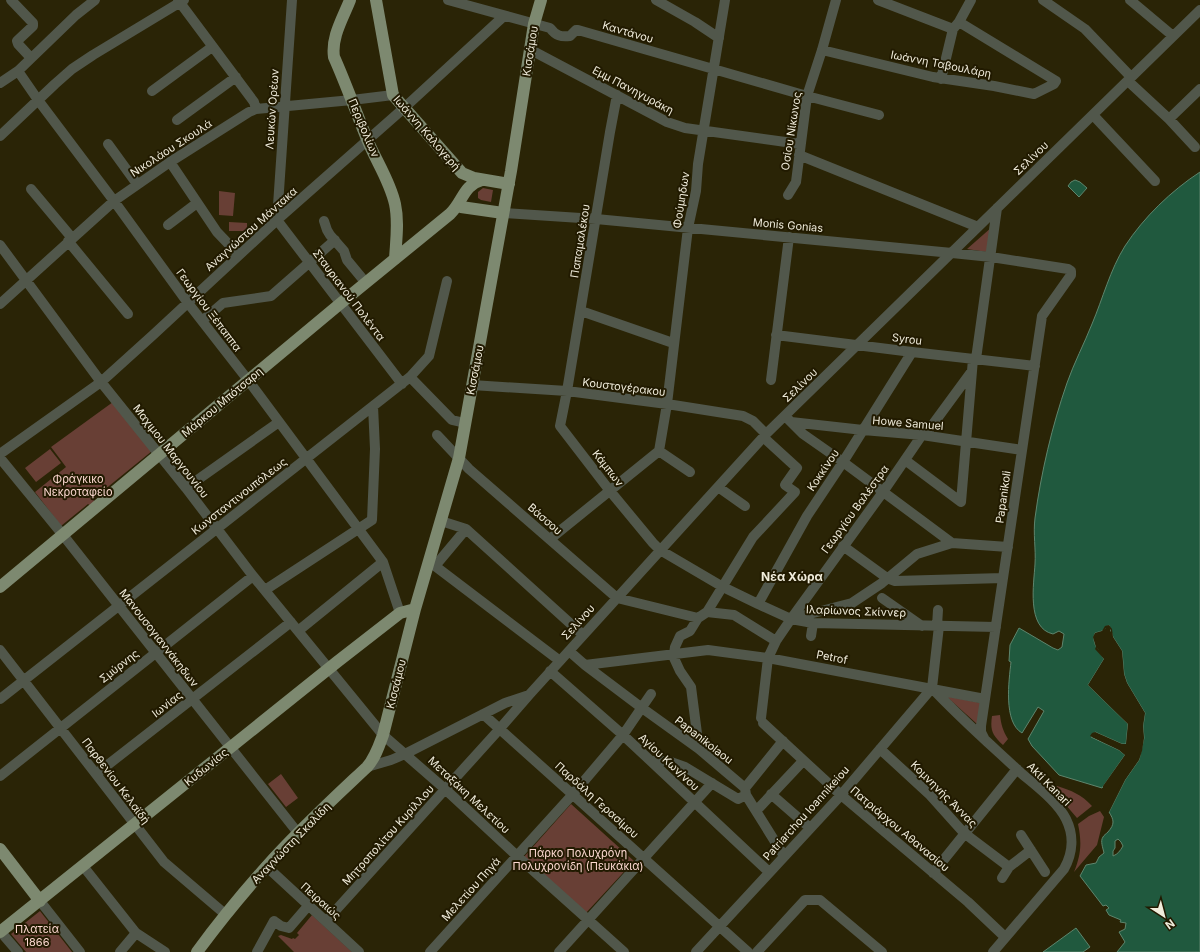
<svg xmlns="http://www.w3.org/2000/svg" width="1200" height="952" font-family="Inter,sans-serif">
<rect width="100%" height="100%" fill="#2a2406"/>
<path fill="#683f35" d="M 483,188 L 493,190 L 491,202 L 481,200 L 478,198 L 478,192 Z
M 219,191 L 235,193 L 233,216 L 219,215 Z
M 229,222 L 247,223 L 247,231 L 229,231 Z
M 992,227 L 987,252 L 967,249 Z
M 113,402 L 152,451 L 93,499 L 95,502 L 91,506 L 88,504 L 61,526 L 35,492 L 66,467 L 51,447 Z
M 50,449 L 61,463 L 36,482 L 25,468 Z
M 946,696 L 981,703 L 977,724 Z
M 1000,715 C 1001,724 1003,731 1008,739 L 1003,745 C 992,735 990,730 992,716 Z
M 281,774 L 298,798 L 286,807 L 268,784 Z
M 1057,786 C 1072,791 1081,794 1092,806 L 1077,818 L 1053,790 Z
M 571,804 L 634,861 L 585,914 L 523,858 Z
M 1100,811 L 1104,817 L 1097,845 L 1074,872 C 1081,855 1082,843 1078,824 L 1089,816 Z
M 40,911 L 72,952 L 26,952 L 11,934 Z
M 312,915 L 352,952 L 294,952 L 278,936 L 281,935 L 292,939 L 293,938 L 295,939 L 299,935 L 297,933 Z"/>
<path fill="#20593e" stroke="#5e856d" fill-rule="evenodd" d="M 1200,172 L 1200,952 L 1117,952 L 1125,942 L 1119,932 L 1125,929 L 1126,923 L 1120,922 L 1121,920 L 1109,915 L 1106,910 L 1109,908 L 1106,905 L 1103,906 L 1080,876 L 1086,865 L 1096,863 L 1099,857 L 1104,853 C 1103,848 1100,841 1103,837 C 1104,835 1106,834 1108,832 C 1115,824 1114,820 1109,812 L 1125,780 L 1139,760 L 1144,738 L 1143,726 L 1145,713 L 1127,683 L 1124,674 L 1122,651 L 1113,637 L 1109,625 L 1102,631 L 1095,633 C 1091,643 1099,651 1104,659 L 1088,685 L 1128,724 L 1126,744 L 1122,744 L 1095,732 L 1091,737 L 1119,750 L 1125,755 L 1102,788 L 1059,775 L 1032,746 L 1028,739 L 1044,711 L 1038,707 L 1022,733 C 1003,722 1009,680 1011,662 L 1009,661 L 1010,645 L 1019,628 L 1053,648 L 1058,650 L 1062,647 L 1064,634 L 1059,631 L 1053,634 C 1026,628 1034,583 1035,564 C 1036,549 1033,534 1035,518 C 1041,473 1052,426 1067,383 C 1074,363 1084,344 1092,324 C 1103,298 1110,270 1125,246 C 1144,217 1171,191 1200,172 ZM 1118,839 L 1121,842 L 1123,846 C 1120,851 1118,854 1113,856 L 1113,851 L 1115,848 L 1115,841 Z
M 1075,180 L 1080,182 L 1087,188 L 1079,197 L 1068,186 L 1071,182 Z
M 1076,928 L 1090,947 L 1083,952 L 1043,952 Z"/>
<path fill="#2a2406" d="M 1109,625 L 1112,629 L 1113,637 L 1122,651 L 1124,674 L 1127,683 L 1145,713 L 1143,726 L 1144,738 L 1142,751 L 1139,760 L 1125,780 L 1109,812 L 1107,813 L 1108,808 L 1121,783 L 1137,759 L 1140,751 L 1142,738 L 1141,725 L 1143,713 L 1125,683 L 1122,674 L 1120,651 L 1111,637 L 1111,630 L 1108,628 L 1106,628 L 1103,632 L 1097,634 L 1095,637 L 1098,649 L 1106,658 L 1106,659 L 1090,684 L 1130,724 L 1128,744 L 1127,746 L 1121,746 L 1095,734 L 1093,736 L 1120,748 L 1127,755 L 1103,789 L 1103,786 L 1125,755 L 1119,750 L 1090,736 L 1092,733 L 1095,732 L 1122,744 L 1126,744 L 1128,724 L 1088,685 L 1104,659 L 1095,649 L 1096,647 L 1093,637 L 1095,633 L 1102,631 L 1105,626 Z"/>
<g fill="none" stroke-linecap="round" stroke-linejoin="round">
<path stroke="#51574b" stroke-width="10" d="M 11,0 L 33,23 L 33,26 L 17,41 L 18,44 L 31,58
M 178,0 L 254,102 L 256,109
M 448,0 L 550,28 C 556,36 561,37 570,36 L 576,30 L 578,30 L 807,96 L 879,115
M 656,0 L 695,22 L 719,38
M 878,0 L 953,29
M 1043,0 L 1085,29 L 1131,77
M 1130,0 L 1173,36
M 531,50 L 667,122 L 685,128 L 800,144
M 822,50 L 933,77 L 994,86 L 1034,94 L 1054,84 L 1056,81 L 959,22
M 18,71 L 38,100 L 114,201 L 188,303 L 248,380 L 383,562 L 400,613
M 941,79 L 953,29 L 959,22 L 971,0
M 1128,81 L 1169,119 L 1195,147
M 0,83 L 18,71 L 76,15 L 95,0
M 152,91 L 212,47
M 617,95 L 610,132 L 567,391 L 560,426 L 610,491 L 653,543 L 660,550 L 723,587 L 758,604 L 791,619 L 813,623 L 996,627
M 1093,115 L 1155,181
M 1169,119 L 1200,89
M 177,120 L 236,77
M 0,136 L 55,84 L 72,69 L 93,55 L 184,0
M 108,144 L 137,184
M 799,155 L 978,227
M 170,162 L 217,232 L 239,255
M 31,189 L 72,238
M 788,195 L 796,182 L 807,96 L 822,50 L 836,0
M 503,213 L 596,219 L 952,253 L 991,257 L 1068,269 L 1071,271 L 1071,275 L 1042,316 L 981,726 L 981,732 L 984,738
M 277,220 L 292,0
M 277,220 L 402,384
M 324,221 L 327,230 L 330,235 L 344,251 L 347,260 L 366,283
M 168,225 L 197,203
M 68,241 L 128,314
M 0,245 L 101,382 L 186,488 L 253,576 L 383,735 L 445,789 L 517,856 L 624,952
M 0,304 L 114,201 L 170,162 L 249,112 L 256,109 L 352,100 L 393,95
M 581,311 L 673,343
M 202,321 L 223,303 L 271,296 L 335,240
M 776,335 L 912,352 L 1035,366
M 976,359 L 997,208
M 410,377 L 452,420 L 465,423
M 771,380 L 789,237
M 472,385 L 567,391 L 667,404 L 743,416 L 753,421 L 766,434
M 785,416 L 803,434 L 843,462 L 952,543 L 1008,547
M 791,422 L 863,430 L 922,435 L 1022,450
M 437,435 L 469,469 L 617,598 L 698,618
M 925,435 L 972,371
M 659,451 L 690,472
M 0,454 L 101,382 L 153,335 L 277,220 L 404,108 L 504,16
M 0,458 L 63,535 L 298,833
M 905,460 L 961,502 L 973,359
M 718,487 L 745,506
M 186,488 L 279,422
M 441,521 L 466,529 L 583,635
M 550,539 L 659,451 L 667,404 L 688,228 L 696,191 L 698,164 L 725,0
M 843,546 L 887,578 L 895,581 L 1003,578
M 428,564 L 435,566 L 560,661
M 435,566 L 466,529
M 265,590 L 372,520 L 375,449 L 373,406
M 882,598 L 922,626
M 758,604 L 807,516 L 843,462 L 912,352
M 707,612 L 734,615 L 776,641
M 794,618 L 852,603 L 882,583 L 917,554 L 952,543
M 937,626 L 938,610
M 298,631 L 383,562
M 811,636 L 813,623
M 0,650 L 164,862 L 225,914
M 569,651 L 585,665 L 642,708 L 699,749 L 745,788 L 746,795 L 784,856
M 585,665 L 708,650 L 768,658 L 985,699
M 550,671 L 623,735 L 769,872
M 932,688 C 960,718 991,745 1021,773 C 1036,786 1057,801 1066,819 C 1074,835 1073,853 1064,869 L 993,952
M 932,688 L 939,626
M 0,699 L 410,377 L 429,356 L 447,281
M 483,714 L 748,952
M 761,718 L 768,658 L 776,641 L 791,619 L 883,492 L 922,435
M 763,723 L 841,795 L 968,902 L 1005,937
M 699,749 L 691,687 L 680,671 L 674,658 L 674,654 L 675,647 L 680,636 L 690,631 L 698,618 L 707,612 L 753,537 L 795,492 L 785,485 L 797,468 L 763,437
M 880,749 L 929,794 L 964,833 L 1009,867 L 1031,850
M 651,761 L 668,761 L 685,767 L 738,799 L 746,795
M 367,767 L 391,760 L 405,754 L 505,703 L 529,695
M 96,774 L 291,622
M 0,776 L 253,576
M 745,788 L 783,741
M 771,794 L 810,828
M 756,811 L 803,761
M 1021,835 L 1045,872
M 83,866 L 136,933 L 165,952
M 266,866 L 359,952
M 933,873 L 1017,769
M 1002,878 L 1009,867
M 40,901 L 80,952
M 326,921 L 496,733 L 529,695 L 766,434 L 1200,10
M 0,931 L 18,952
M 120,952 L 136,933
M 257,952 L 274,921 L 281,926 L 289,928 L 308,906
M 430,952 L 573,794 L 623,735 L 651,694
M 559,952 L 712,783
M 696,952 L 841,795 L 932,688
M 757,952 L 805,900 L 820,900 L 882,952"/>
<path stroke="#7d8970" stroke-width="12" d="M 350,0 C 343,18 331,37 334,57 C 346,84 356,112 367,139 C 376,161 390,181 395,204 C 399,222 396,241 395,259
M 376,0 L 393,95 L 462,173 L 474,178 L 509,184
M 461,207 L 503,213
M 0,587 L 341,303 L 450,214 C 463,202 463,185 482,180
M 0,849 L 40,901
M 0,932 L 337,662 L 400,613 L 415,609
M 197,952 C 219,922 242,894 267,866 C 298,831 333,799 367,767 C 375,758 379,746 383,735 L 415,609 L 459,458 L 511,171 L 534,24 L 541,0"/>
</g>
<g text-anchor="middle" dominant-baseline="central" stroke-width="4" stroke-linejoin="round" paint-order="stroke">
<g font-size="11" fill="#f0ecdb" stroke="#211a00">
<text transform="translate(628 32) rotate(16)">Καντάνου</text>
<text transform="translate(530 51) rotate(-81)">Κισσάμου</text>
<text transform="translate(941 64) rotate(11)">Ιωάννη Ταβουλάρη</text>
<text transform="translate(633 90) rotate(28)">Εμμ Πανηγυράκη</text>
<text transform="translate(272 109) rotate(-86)">Λευκών Ορέων</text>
<text transform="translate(364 128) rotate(67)">Περιβολίων</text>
<text transform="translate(791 131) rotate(-81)">Οσίου Νίκωνος</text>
<text transform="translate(427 133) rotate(49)">Ιωάννη Καλογερή</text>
<text transform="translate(171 148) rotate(-33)">Νικολάου Σκουλά</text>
<text transform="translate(1031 158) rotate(-44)">Σελίνου</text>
<text transform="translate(681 200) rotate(-81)">Φούμηδων</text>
<text transform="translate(788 225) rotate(5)">Monis Gonias</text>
<text transform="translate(251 229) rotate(-42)">Αναγνώστου Μάντακα</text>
<text transform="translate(580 241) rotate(-81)">Παπαμαλέκου</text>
<text transform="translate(349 295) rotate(53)">Σταυριανού Πολέντα</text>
<text transform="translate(209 310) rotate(53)">Γεωργίου Ξέπαππα</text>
<text transform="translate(907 339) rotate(7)">Syrou</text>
<text transform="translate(475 370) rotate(-79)">Κισσάμου</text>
<text transform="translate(800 385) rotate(-44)">Σελίνου</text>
<text transform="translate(624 387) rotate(7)">Κουστογέρακου</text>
<text transform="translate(222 402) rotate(-40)">Μάρκου Μπότσαρη</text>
<text transform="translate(908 423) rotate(5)">Howe Samuel</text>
<text transform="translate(171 451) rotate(52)">Μαχιμου Mαργουνίου</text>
<text transform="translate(608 468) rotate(52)">Κάμπων</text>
<text transform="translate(823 470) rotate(-56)">Κοκκίνου</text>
<text transform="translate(239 496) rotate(-38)">Κωνσταντινουπόλεως</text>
<text transform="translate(1003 497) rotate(-82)">Papanikoli</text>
<text transform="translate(855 509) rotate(-54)">Γεωργίου Βαλέστρα</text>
<text transform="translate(545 519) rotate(41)">Βάσσου</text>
<text transform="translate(856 611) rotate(2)">Ιλαρίωνος Σκίννερ</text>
<text transform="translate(578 622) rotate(-48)">Σελίνου</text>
<text transform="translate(159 638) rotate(52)">Μανουσογιαννάκηδων</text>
<text transform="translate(832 657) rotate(11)">Petrof</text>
<text transform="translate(119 666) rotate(-38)">Σμύρνης</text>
<text transform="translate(396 684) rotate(-76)">Κισσάμου</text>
<text transform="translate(167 704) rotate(-38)">Ιωνίας</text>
<text transform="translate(704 740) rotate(38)">Papanikolaou</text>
<text transform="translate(669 762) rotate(43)">Αγίου Κων/νου</text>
<text transform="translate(206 767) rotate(-39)">Κυδωνίας</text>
<text transform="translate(116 781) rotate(53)">Παρθενίου Κελαϊδή</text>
<text transform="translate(1049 784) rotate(45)">Akti Kanari</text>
<text transform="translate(944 794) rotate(45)">Κομνηνής Άννας</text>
<text transform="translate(469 795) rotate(43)">Μεταξάκη Μελετίου</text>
<text transform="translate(597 800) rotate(42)">Παρδάλη Γερασίμου</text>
<text transform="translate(806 813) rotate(-48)">Patriarchou Ioannikeiou</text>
<text transform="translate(900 829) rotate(40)">Πατριάρχου Αθανασίου</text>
<text transform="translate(388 835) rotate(-48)">Μητροπολίτου Κυρίλλου</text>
<text transform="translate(291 843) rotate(-46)">Αναγνώστη Σκαλίδη</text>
<text transform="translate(471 889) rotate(-48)">Μελετίου Πηγά</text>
<text transform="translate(321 901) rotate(42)">Πειραιώς</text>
</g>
<g font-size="11" fill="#fdd9d1" stroke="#211a00">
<text x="78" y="479">Φράγκικο<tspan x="78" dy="13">Νεκροταφείο</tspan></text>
<text x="578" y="853">Πάρκο Πολυχρόνη<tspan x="578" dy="13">Πολυχρονίδη (Πευκάκια)</tspan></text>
<text x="37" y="929">Πλατεία<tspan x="37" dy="13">1866</tspan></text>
</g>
<g font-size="12" font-weight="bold" fill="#f0ecdb" stroke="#211a00">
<text x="792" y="576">Νέα Χώρα</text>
</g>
</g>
<g transform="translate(1164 916) rotate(144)" stroke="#211a00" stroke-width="3" paint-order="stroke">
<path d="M0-3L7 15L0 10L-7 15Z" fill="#f0ecdb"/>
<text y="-6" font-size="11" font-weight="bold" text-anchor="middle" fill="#f0ecdb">N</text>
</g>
</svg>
